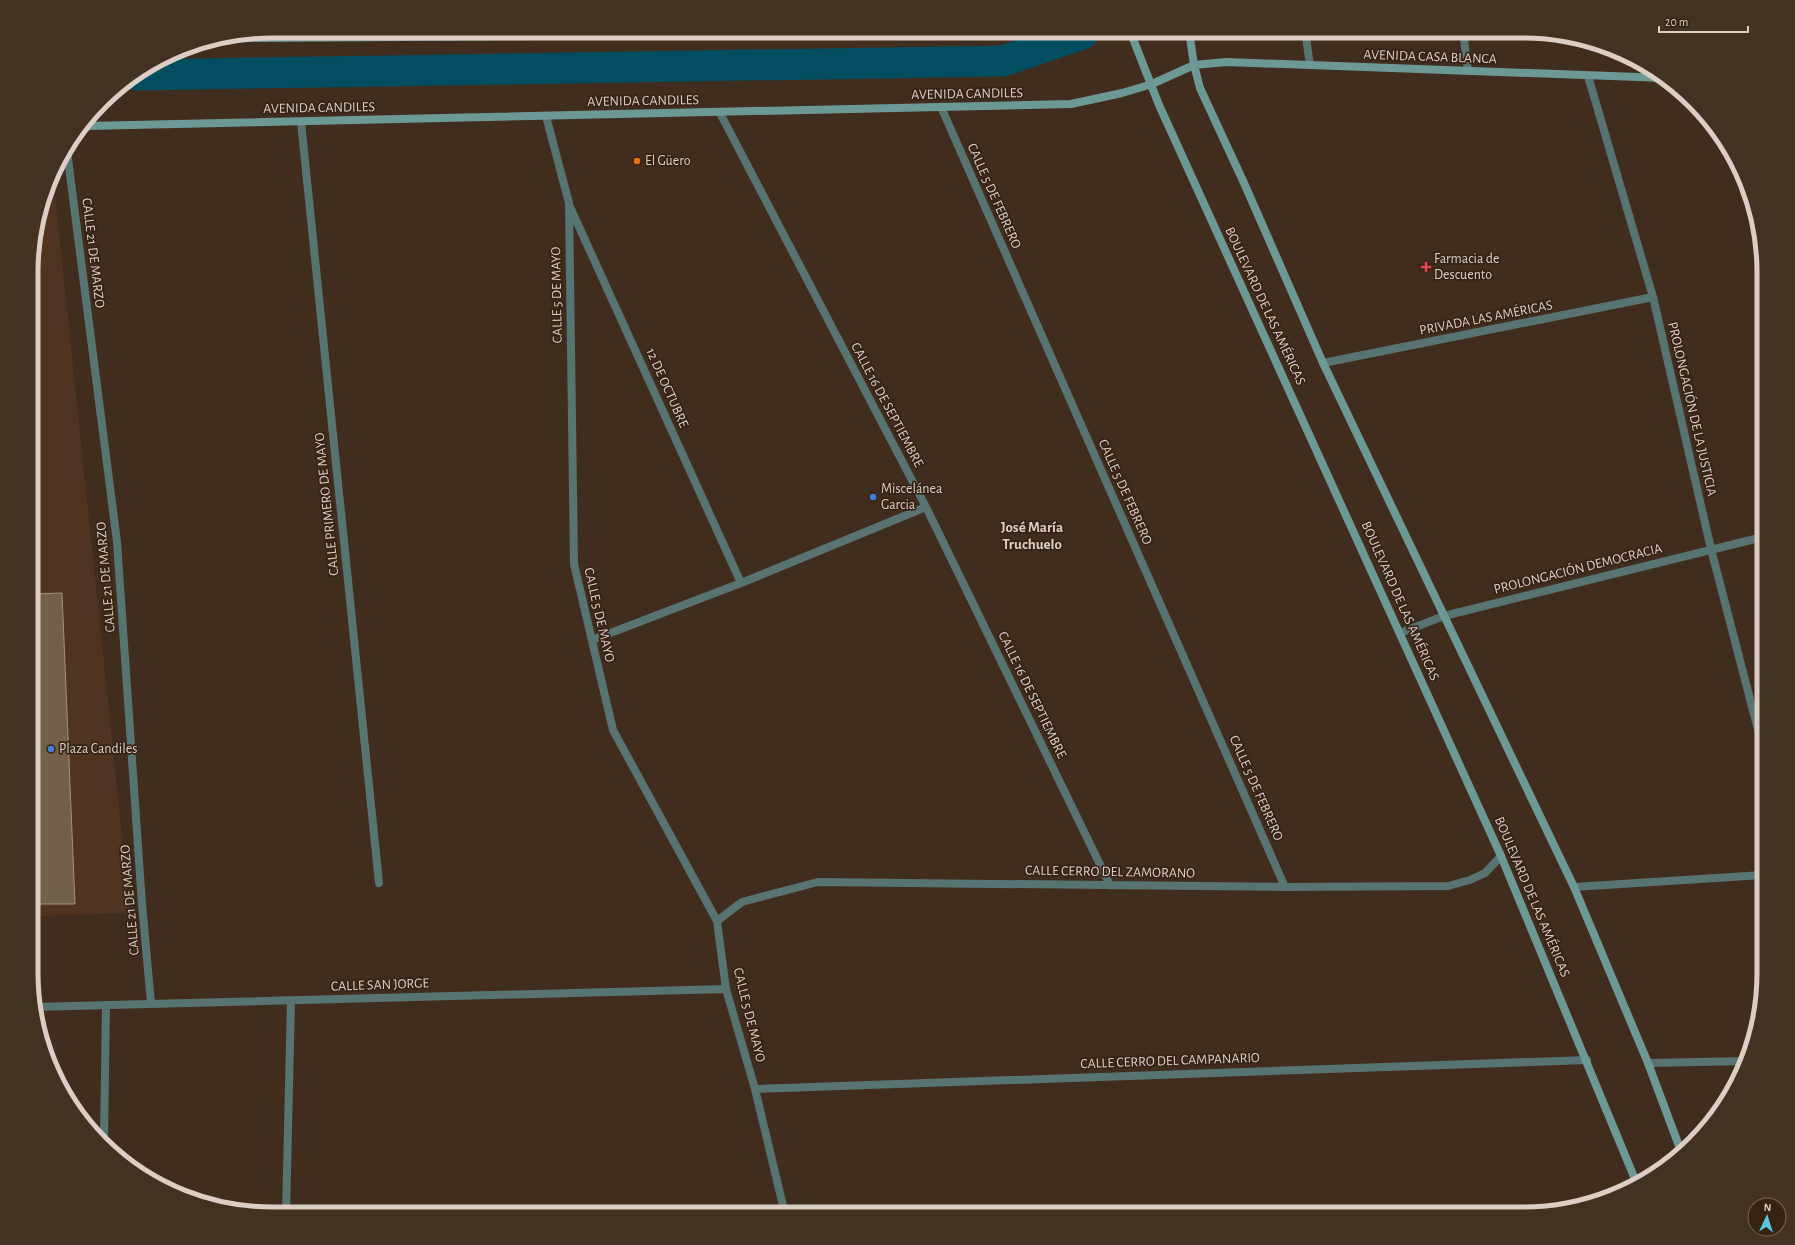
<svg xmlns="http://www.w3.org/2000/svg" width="1795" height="1245" font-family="'Alegreya Sans',sans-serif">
<rect width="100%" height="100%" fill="#412d1d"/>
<path fill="#4f3521" d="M 53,175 L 130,913 L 33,916 L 33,241 Z"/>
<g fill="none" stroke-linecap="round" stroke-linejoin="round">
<path stroke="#024e60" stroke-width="31" d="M 138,75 L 1003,61 L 1082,34"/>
</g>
<path fill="#72604b" stroke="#a4917a" d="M 62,593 L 75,904 L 33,904 L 33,594 Z"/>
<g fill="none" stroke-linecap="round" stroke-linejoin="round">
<path stroke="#587472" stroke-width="8" d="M 318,31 L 327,37"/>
<path stroke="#587472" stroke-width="8" d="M 1305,31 L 1310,65
M 1463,31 L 1468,71
M 1588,76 L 1653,297 L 1711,549 L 1763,749
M 941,107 L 1285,887
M 720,113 L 926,507 L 1110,885
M 546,116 L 569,203 L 574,564 L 613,730 L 717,921 L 726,989 L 755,1089 L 785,1214
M 301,122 L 379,883
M 67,151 L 117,542 L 142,904 L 151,1003
M 570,207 L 741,583
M 1323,363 L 1653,297
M 1400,633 L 1444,616 L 1763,537
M 592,640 L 741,583 L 926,507
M 1574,887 L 1763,875
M 717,921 L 742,902 L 818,882 L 1285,887 L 1448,886 L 1470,880 L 1485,873 L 1501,856
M 34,1007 L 726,989
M 1648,1063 L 1746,1061
M 755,1089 L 1587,1060
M 104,1140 L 106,1005
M 286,1214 L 291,1001"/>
<path stroke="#6c9996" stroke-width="8" d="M 1130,31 L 1159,105 L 1501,856 L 1637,1184
M 1189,31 L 1194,65 L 1200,88 L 1244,183 L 1323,363 L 1574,887 L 1648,1063 L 1682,1154
M 235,38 L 870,34 L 938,31
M 86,126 L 1071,104 L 1122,93 L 1152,84 L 1194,65 L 1226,62 L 1665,78"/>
</g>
<circle fill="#e8710a" stroke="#362314" stroke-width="1.5" cx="637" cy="161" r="4"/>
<path fill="#e0444e" stroke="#362314" stroke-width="1.5" d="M1424 261h4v4h4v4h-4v4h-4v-4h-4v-4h4z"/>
<g fill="#3f7fe0" stroke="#362314" stroke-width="1.5">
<circle cx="873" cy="497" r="4"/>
<circle cx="51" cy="749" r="4"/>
</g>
<g text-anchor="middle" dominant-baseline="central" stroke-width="3.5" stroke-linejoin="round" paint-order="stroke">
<g font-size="14" fill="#dccec5" stroke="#362314">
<text transform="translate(1430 57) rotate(2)">AVENIDA CASA BLANCA</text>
<text transform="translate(967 94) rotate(-1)">AVENIDA CANDILES</text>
<text transform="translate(643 101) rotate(-1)">AVENIDA CANDILES</text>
<text transform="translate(319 108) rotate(-1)">AVENIDA CANDILES</text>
<text transform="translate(994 196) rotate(66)">CALLE 5 DE FEBRERO</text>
<text transform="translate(93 253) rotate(83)">CALLE 21 DE MARZO</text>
<text transform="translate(557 295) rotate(-91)">CALLE 5 DE MAYO</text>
<text transform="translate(1265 306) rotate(65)">BOULEVARD DE LAS AMÉRICAS</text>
<text transform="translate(1486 318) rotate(-11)">PRIVADA LAS AMÉRICAS</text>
<text transform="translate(667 388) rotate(66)">12 DE OCTUBRE</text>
<text transform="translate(887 405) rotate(62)">CALLE 16 DE SEPTIEMBRE</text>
<text transform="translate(1692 409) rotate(77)">PROLONGACIÓN DE LA JUSTICIA</text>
<text transform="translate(1125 492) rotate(66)">CALLE 5 DE FEBRERO</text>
<text transform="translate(327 504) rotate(-96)">CALLE PRIMERO DE MAYO</text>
<text transform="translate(1578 569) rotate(-14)">PROLONGACIÓN DEMOCRACIA</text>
<text transform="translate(106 577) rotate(-95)">CALLE 21 DE MARZO</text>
<text transform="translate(1400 601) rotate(66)">BOULEVARD DE LAS AMÉRICAS</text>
<text transform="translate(599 615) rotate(77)">CALLE 5 DE MAYO</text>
<text transform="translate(1032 695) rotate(64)">CALLE 16 DE SEPTIEMBRE</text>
<text transform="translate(1256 788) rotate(66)">CALLE 5 DE FEBRERO</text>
<text transform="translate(1110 872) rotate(1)">CALLE CERRO DEL ZAMORANO</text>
<text transform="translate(1532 897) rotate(67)">BOULEVARD DE LAS AMÉRICAS</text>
<text transform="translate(130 900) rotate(-95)">CALLE 21 DE MARZO</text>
<text transform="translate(380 985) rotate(-2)">CALLE SAN JORGE</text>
<text transform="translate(749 1015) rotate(76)">CALLE 5 DE MAYO</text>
<text transform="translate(1170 1061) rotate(-2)">CALLE CERRO DEL CAMPANARIO</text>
</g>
<g font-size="14" fill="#dccec5" stroke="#362314" text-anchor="start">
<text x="645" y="161">El Güero</text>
<text x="1434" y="259">Farmacia de<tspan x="1434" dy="16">Descuento</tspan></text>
<text x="881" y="489">Miscelánea<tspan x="881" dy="16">Garcia</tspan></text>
<text x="59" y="749">Plaza Candiles</text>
</g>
<g font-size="15" font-weight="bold" fill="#dccec5" stroke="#362314">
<text x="1032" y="527">José María<tspan x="1032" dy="17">Truchuelo</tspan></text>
</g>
</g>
<path d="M0 0H1795V1245H0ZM272 38H1523A234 234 0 0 1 1757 272V973A234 234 0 0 1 1523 1207H272A234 234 0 0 1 38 973V272A234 234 0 0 1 272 38Z" fill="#433122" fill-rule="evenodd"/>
<path fill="none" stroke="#dccec5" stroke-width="5" d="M272 38H1523A234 234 0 0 1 1757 272V973A234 234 0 0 1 1523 1207H272A234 234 0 0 1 38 973V272A234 234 0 0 1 272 38Z"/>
<g transform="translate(1767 1217) rotate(4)"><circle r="19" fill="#362314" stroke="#78675b"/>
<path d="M0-3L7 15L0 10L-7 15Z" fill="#55cadf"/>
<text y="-6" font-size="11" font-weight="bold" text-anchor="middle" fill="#dccec5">N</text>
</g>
<path d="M1659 26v6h89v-6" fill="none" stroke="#dccec5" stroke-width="2"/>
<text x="1665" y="26" font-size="12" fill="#dccec5" stroke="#362314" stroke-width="3" paint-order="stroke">20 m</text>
</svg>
